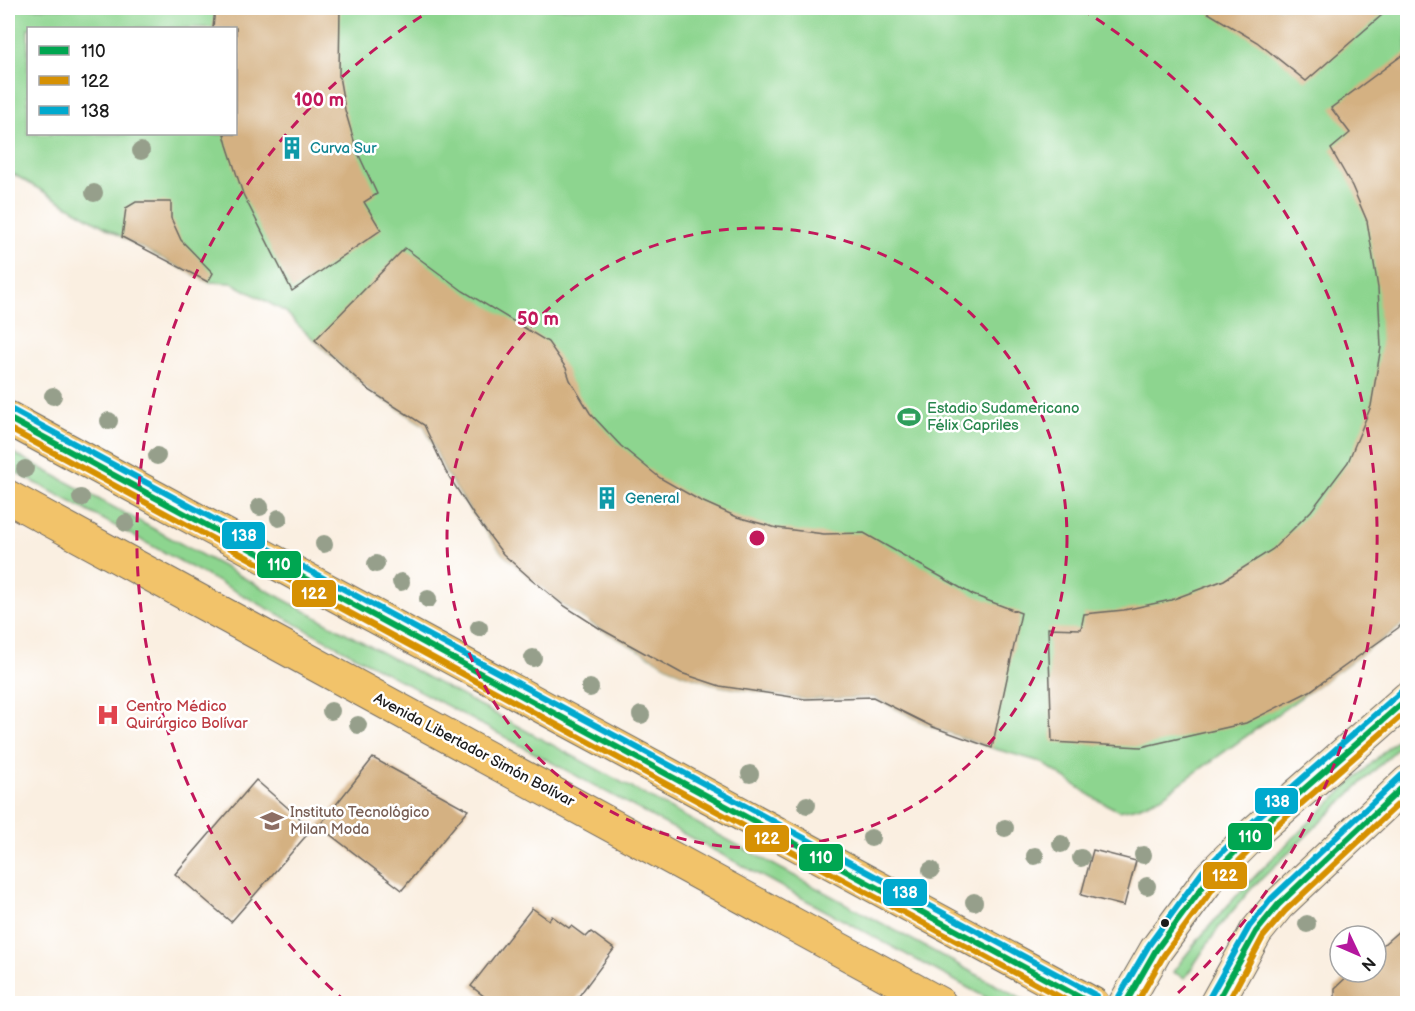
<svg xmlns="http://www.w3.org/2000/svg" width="1415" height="1011" font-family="'Balsamiq Sans',sans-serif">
<rect width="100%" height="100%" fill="#fff"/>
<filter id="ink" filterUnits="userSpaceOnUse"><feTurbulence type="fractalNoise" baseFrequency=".0167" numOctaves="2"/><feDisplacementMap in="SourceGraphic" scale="12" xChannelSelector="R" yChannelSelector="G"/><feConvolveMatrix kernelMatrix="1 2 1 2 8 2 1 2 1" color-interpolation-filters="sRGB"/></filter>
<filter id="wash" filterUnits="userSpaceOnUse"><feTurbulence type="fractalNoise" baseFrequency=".008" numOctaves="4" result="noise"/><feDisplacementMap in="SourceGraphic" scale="24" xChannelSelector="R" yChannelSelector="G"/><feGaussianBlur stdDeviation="1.35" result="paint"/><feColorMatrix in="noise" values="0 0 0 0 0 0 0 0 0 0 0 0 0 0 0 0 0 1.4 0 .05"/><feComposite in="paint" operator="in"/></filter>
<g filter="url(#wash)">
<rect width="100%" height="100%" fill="#faefe1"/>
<path fill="#8dd58f" stroke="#547856" stroke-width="1.5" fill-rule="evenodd" d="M 8,8 L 1407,8 L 1407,618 L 1398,628 L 1161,797 L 1138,807 L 1119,811 L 1096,799 L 1041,762 L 992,748 L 933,727 L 873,697 L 805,699 L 720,686 L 681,673 L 599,628 L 563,605 L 503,554 L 473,514 L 446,473 L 424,425 L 369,390 L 298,325 L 286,312 L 232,283 L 208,282 L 122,237 L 8,171 ZM 28,28 L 236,28 L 236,134 L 28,134 Z
M 8,450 L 1029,1003 L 996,1003 L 8,468 Z
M 1407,730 L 1407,739 L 1251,889 L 1219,927 L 1185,978 L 1173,972 C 1240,882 1326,807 1407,730 Z"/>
<g id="blocks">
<path fill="#d4b182" d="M 215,8 L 340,8 L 339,76 L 345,110 L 357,151 L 377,194 L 364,202 L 381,230 L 292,291 L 243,194 L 227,145 L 224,134 L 236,134 L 236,28 L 213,28 Z
M 1200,8 L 1390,8 L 1306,81 L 1257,42 Z
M 1408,51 L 1408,618 L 1398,628 L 1310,691 L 1246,723 L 1141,747 L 1052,742 L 1048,628 L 1081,629 L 1084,614 L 1124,610 L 1171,600 L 1224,580 L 1273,549 L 1311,511 L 1348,462 L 1371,406 L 1381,347 L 1378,288 L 1367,221 L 1352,186 L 1331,149 L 1350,133 L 1331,108 Z
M 136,202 L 171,202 L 171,218 L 181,240 L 213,273 L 208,282 L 122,237 L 126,208 Z
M 405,248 L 463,291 L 548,342 L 566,368 L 570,380 L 590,413 L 621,446 L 660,478 L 699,500 L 737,517 L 777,528 L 824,534 L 864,533 L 973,595 L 1021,613 L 992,748 L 933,727 L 873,697 L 805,699 L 720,686 L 681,673 L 599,628 L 563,605 L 529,577 L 503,554 L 473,514 L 446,472 L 424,425 L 369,390 L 315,340 Z
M 373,758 L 468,810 L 402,890 L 319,826 Z
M 256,780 L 312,829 L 231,922 L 175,874 Z
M 1093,850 L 1136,861 L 1124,906 L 1081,895 Z
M 532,908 L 549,920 L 552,916 L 569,928 L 571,926 L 586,937 L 591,932 L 614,949 L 573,1004 L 494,1004 L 471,986 Z
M 1408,923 L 1408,1004 L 1342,1004 L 1335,1000 L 1335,988 L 1352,972 L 1376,972 L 1376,951 Z"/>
</g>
</g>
<g filter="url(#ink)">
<use href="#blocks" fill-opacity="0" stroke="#6a6661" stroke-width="1.5"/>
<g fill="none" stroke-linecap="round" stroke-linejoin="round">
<g stroke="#6a6661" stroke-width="35">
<path id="secondary" d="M 1125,1004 L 1156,950 L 1210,877 L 1254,833 L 1408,698
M 1216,1004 L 1256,932 L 1278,905 L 1408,782"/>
</g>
<g stroke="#6a6661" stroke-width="35">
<path id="primary" d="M 8,418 L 1093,1004
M 8,497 L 940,1004"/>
</g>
<use href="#secondary" stroke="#fae7c3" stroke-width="33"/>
<use href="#primary" stroke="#f2c36a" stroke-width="33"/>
<g stroke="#fff" stroke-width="10">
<path id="bus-1" d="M 8,418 L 1092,1004
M 1125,1004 L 1156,950 L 1210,877 L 1254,833 L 1408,698
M 1216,1004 L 1256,932 L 1278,905 L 1408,782"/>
</g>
<g stroke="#fff" stroke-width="10">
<path id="bus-2" d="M 8,428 L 1073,1004
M 1136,1004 L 1164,955 L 1217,883 L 1260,840 L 1408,710
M 1227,1004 L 1263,937 L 1285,911 L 1408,795"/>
</g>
<g stroke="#fff" stroke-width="10">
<path id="bus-3" d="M 12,410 L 1097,996
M 1117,1000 L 1149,945 L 1203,871 L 1248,826 L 1402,691
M 1208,1000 L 1249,927 L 1271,899 L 1402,775"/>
</g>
<use href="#bus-1" stroke="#00a651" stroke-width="6"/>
<use href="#bus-2" stroke="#d69104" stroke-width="6"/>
<use href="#bus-3" stroke="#00a9ce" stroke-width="6"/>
</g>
<g fill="#969f8b">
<circle cx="141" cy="151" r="9"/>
<circle cx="94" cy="193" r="9"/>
<circle cx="53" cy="396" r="9"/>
<circle cx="109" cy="421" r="9"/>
<circle cx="157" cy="456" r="9"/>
<circle cx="25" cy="469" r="9"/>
<circle cx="81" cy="498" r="9"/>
<circle cx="260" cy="507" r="9"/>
<circle cx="279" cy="518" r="9"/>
<circle cx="126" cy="523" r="9"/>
<circle cx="324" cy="544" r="9"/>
<circle cx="376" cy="564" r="9"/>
<circle cx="401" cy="582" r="9"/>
<circle cx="428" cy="599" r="9"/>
<circle cx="479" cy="628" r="9"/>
<circle cx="533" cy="658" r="9"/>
<circle cx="590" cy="688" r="9"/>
<circle cx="331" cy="711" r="9"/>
<circle cx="641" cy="715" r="9"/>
<circle cx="358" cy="725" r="9"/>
<circle cx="750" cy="774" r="9"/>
<circle cx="807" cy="805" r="9"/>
<circle cx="1005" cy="828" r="9"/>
<circle cx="871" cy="838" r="9"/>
<circle cx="1061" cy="844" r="9"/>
<circle cx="1143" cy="855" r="9"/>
<circle cx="1035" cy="856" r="9"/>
<circle cx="1081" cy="858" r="9"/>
<circle cx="931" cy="870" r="9"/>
<circle cx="1147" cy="886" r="9"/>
<circle cx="974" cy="902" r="9"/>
<circle cx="1307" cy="924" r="9"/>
</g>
</g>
<g fill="none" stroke="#c2185b" stroke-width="3" stroke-dasharray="10 8">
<circle cx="757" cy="538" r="310"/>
<path d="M346 1002A620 620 0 0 1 433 9M1081 9A620 620 0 0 1 1168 1002"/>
</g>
<defs>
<g id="building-bare" transform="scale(1.8)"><path d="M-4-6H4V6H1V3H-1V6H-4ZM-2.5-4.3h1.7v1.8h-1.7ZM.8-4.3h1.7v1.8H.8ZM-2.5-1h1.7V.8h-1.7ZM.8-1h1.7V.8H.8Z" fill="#0f9aa8" stroke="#fff" stroke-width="2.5" paint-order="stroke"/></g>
<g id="stadium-bare" transform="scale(1.8)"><path d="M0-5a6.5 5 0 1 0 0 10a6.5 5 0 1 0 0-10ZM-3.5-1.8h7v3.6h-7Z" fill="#2e9e5b" stroke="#fff" stroke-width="2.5" paint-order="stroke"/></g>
<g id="hospital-bare" transform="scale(1.8)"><path d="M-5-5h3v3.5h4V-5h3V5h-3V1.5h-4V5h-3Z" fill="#e0444e" stroke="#fff" stroke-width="2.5" paint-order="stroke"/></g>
<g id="university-bare" transform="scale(1.8)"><path d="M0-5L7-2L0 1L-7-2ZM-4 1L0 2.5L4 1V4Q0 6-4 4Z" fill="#8d6e63" stroke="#fff" stroke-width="2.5" paint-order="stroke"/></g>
</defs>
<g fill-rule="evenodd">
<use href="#building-bare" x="292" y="148"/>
<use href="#stadium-bare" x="909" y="417"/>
<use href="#building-bare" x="607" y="498"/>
<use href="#hospital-bare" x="108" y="715"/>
<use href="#university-bare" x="272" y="821"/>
</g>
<circle fill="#1c1c1c" stroke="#fff" stroke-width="2" cx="1165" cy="923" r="5"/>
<g text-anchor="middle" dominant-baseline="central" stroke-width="5" stroke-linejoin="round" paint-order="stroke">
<g font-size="15" fill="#0d838f" stroke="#fff" text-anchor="start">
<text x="310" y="148">Curva Sur</text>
<text x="625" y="498">General</text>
</g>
<g font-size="15" fill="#27864d" stroke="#fff" text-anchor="start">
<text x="927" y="408">Estadio Sudamericano<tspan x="927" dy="17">Félix Capriles</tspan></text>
</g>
<g font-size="15" fill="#be3a42" stroke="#fff" text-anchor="start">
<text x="126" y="706">Centro Médico<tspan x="126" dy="17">Quirúrgico Bolívar</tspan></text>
</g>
<g font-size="15" fill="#1c1c1c" stroke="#fff">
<text transform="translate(474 750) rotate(28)">Avenida Libertador Simón Bolívar</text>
</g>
<g font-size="15" fill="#785e54" stroke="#fff" text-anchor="start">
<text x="290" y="812">Instituto Tecnológico<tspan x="290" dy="17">Milan Moda</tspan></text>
</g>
</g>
<circle cx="757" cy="538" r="9" fill="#c2185b" stroke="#fff" stroke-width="3"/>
<g font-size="18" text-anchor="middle" font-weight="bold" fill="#c2185b" stroke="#fff" stroke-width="5" stroke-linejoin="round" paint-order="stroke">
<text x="319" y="106">100 m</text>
<text x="538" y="325">50 m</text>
</g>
<g stroke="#fff" stroke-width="2">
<rect x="221" y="521" width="45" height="29" rx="6" fill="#00a9ce"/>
<rect x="256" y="550" width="46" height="29" rx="6" fill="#00a651"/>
<rect x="291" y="579" width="46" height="29" rx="6" fill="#d69104"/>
<rect x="1254" y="787" width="45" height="28" rx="6" fill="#00a9ce"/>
<rect x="1227" y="822" width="46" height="29" rx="6" fill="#00a651"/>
<rect x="744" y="824" width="46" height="29" rx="6" fill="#d69104"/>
<rect x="798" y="843" width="46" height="29" rx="6" fill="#00a651"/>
<rect x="1202" y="861" width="46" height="29" rx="6" fill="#d69104"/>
<rect x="882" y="878" width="46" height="29" rx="6" fill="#00a9ce"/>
</g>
<g font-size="16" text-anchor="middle" font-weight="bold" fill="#fff">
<text x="244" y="541">138</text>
<text x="279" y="570">110</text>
<text x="314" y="599">122</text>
<text x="1277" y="807">138</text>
<text x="1250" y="842">110</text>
<text x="767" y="844">122</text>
<text x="821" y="863">110</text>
<text x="1225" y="881">122</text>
<text x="905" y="898">138</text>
</g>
<rect width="1415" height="1011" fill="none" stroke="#fff" stroke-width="30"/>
<rect x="27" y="27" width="210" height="108" fill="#ffffff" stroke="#a4a4a4" stroke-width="1.5"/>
<rect x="39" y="46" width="30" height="9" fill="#00a651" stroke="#a4a4a4" stroke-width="1.5"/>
<text x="81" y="57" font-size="18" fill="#1c1c1c">110</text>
<rect x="39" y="76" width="30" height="9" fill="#d69104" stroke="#a4a4a4" stroke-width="1.5"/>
<text x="81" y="87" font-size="18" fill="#1c1c1c">122</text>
<rect x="39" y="106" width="30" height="9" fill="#00a9ce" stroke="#a4a4a4" stroke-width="1.5"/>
<text x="81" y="117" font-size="18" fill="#1c1c1c">138</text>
<g transform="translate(1358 954) rotate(134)"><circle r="28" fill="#ffffff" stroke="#a4a4a4" stroke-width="1.5"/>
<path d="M0-4.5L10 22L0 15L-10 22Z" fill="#b5179e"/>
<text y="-9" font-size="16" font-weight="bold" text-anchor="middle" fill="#1c1c1c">N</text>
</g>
</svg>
